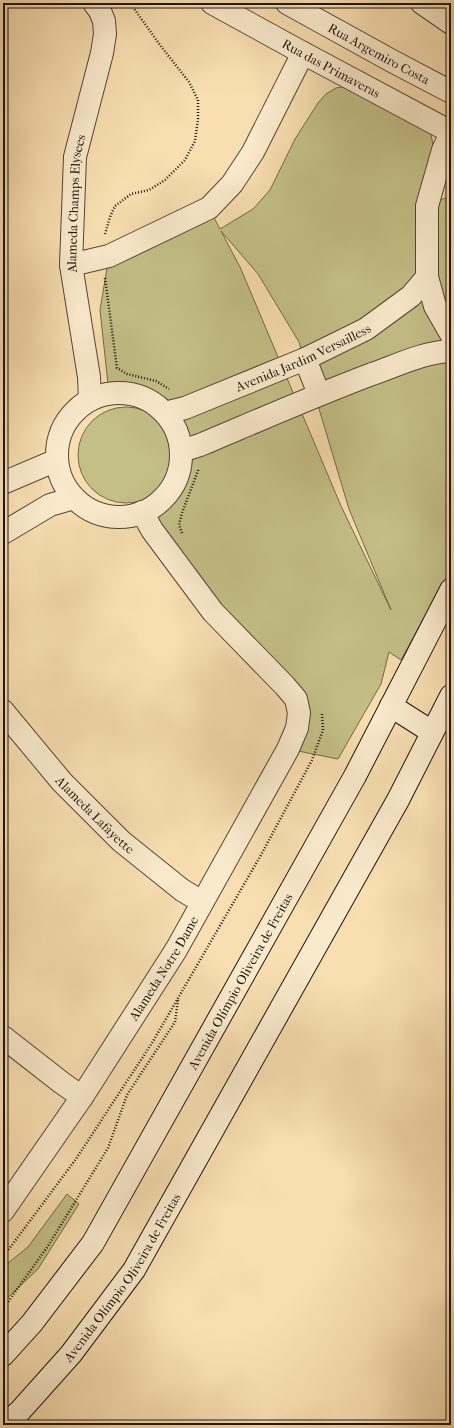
<svg xmlns="http://www.w3.org/2000/svg" width="454" height="1428" font-family="'IM FELL French Canon',serif">
<rect width="100%" height="100%" fill="#f8deb1"/>
<filter id="stains"><feTurbulence type="fractalNoise" baseFrequency=".005" numOctaves="4"/><feColorMatrix values="0 0 0 0 .2 0 0 0 0 .09 0 0 0 0 .02 0 0 0 .5 -.17"/></filter>
<radialGradient id="worn" r=".72"><stop offset=".6" stop-color="#630" stop-opacity="0"/><stop offset="1" stop-color="#630" stop-opacity=".3"/></radialGradient>
<path fill="#c4bf87" stroke="#716a4a" fill-rule="evenodd" d="M 347,86 L 430,132 C 438,153 427,184 423,206 L 451,196 L 451,569 L 401,660 L 389,652 L 381,684 L 338,759 L 288,749 L 299,713 L 140,507 C 146,505 153,505 158,502 C 161,500 164,496 166,493 C 191,465 181,417 148,400 C 136,393 123,393 109,393 L 100,310 L 109,256 L 209,208 L 220,229 L 253,209 L 270,190 L 295,139 L 318,103 L 326,94 L 336,88 ZM 221,231 L 258,274 L 299,342 L 349,509 L 391,610 L 341,506 L 240,267 Z
M78 455a48 48 0 1 1 96 0a48 48 0 1 1-96 0Z
M 67,1194 L 79,1204 L 38,1269 L 3,1302 L 3,1267 L 28,1247 Z"/>
<g fill="none" stroke-linecap="round" stroke-linejoin="round">
<g stroke="#544637" stroke-width="24">
<g id="minor">
<path d="M 422,3 L 451,23"/>
<path d="M 451,133 L 443,150 L 427,206 L 427,277 L 435,306 L 451,334"/>
<path d="M 71,265 L 109,256 L 209,208 L 232,184 L 253,152 L 303,53"/>
<path d="M 305,359 L 319,394"/>
<circle cx="119" cy="455" r="62"/>
<path id="s1" d="M 90,400 L 89,377 L 71,265 L 75,157 L 102,53 L 105,34 L 104,21 L 100,11 L 94,3"/>
<path id="s2" d="M 165,413 L 185,408 L 305,359 L 366,329 L 411,296 L 427,277"/>
<path d="M 181,451 L 200,445 C 257,421 314,396 372,374 C 398,365 424,352 451,351"/>
<path d="M 3,483 L 57,460"/>
<path d="M 3,533 L 50,505 L 74,498"/>
<path id="s3" d="M 3,711 L 62,782 L 121,841 L 182,890 L 202,902"/>
<path d="M 3,1037 L 62,1083 L 82,1097"/>
<path id="s4" d="M 3,1211 L 82,1097 L 176,950 L 288,749 L 297,728 L 299,713 L 296,699 L 285,686 L 213,612 L 152,530 L 142,512"/>
</g>
</g>
<g stroke="#544637" stroke-width="24">
<g id="tertiary">
<path id="s5" d="M 212,3 L 303,53 L 451,132"/>
<path id="s6" d="M 287,3 L 392,61 L 451,92"/>
</g>
</g>
<g stroke="#1e140e" stroke-width="24">
<g id="secondary">
<path d="M 391,706 L 432,732"/>
<path id="s7" d="M 3,1355 L 32,1323 L 93,1243 L 355,776 L 451,590"/>
<path id="s8" d="M 4,1425 L 20,1411 L 71,1354 L 134,1270 L 398,800 L 451,696"/>
</g>
</g>
<path stroke="#1e140e" stroke-width="2.5" stroke-dasharray="1 2" stroke-linecap="butt" d="M 105,234 L 110,217 L 115,206 L 131,194 L 149,190 L 165,180 L 185,160 L 195,141 L 198,119 L 198,100 L 189,82 L 160,45 L 130,3
M 105,278 L 117,368 L 127,374 L 156,381 L 169,389
M 182,533 L 179,525 L 182,513 L 199,468
M 3,1257 L 76,1159 L 152,1043 L 261,855 L 312,760 L 323,730 L 322,714
M 3,1309 L 48,1246 L 108,1148 L 127,1095 L 175,1022 L 178,1000"/>
<use href="#minor" stroke="#faeacc" stroke-width="22"/>
<use href="#tertiary" stroke="#faeacc" stroke-width="22"/>
<use href="#secondary" stroke="#faeacc" stroke-width="22"/>
</g>
<g text-anchor="middle" dominant-baseline="central" stroke-width="3" stroke-linejoin="round" paint-order="stroke">
<g font-size="13" fill="#1e140e" stroke="#faeacc">
<text stroke="none"><textPath href="#s6" startOffset="105">Rua Argemiro Costa</textPath></text>
<text stroke="none"><textPath href="#s5" startOffset="136">Rua das Primaveras</textPath></text>
<text stroke="none"><textPath href="#s1" startOffset="198">Alameda Champs Elysees</textPath></text>
<text stroke="none"><textPath href="#s2" startOffset="149">Avenida Jardim Versailless</textPath></text>
<text stroke="none"><textPath href="#s3" startOffset="139">Alameda Lafayette</textPath></text>
<text stroke="none"><textPath href="#s4" startOffset="291">Alameda Notre Dame</textPath></text>
<text stroke="none"><textPath href="#s7" startOffset="444">Avenida Olímpio Oliveira de Freitas</textPath></text>
<text stroke="none"><textPath href="#s8" startOffset="190">Avenida Olímpio Oliveira de Freitas</textPath></text>
</g>
</g>
<rect width="454" height="1428" fill="none" stroke="#f8deb1" stroke-width="16"/>
<rect x="4" y="4" width="446" height="1420" fill="none" stroke="#1e140e" stroke-width="2"/>
<rect x="8" y="8" width="438" height="1412" fill="none" stroke="#1e140e"/>
<rect width="100%" height="100%" filter="url(#stains)"/>
<rect width="100%" height="100%" fill="url(#worn)"/>
</svg>
